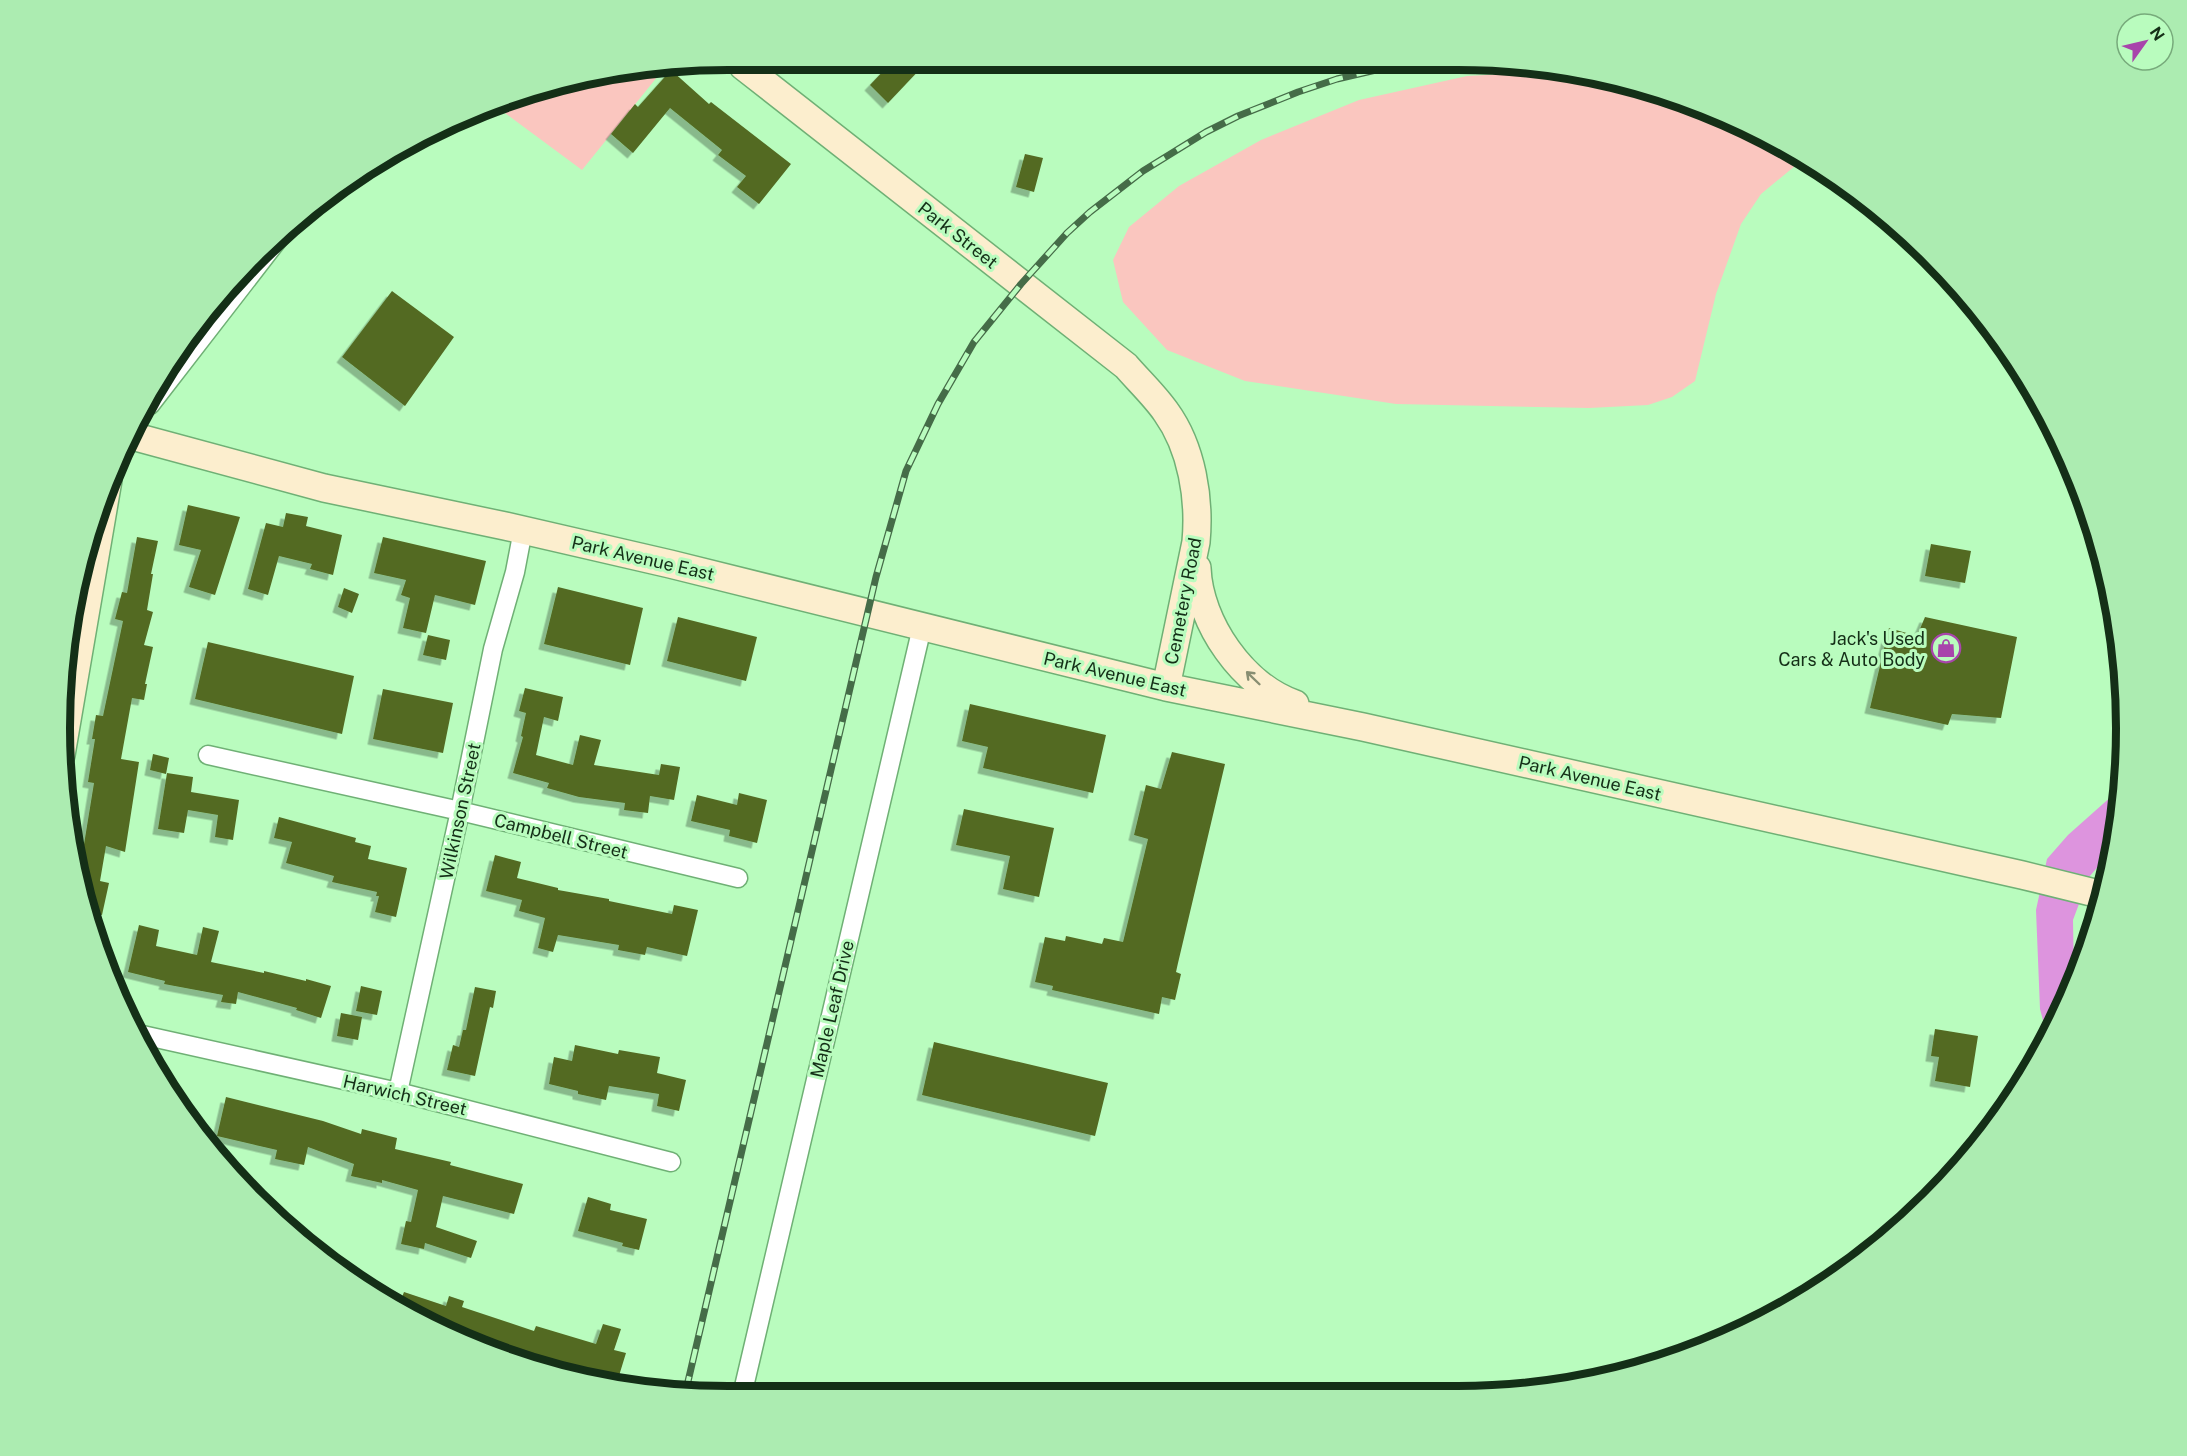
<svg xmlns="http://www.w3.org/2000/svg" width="2187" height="1456" font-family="'Public Sans',sans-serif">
<defs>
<filter id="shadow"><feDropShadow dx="-5.5" dy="5.5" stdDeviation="0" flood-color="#0004"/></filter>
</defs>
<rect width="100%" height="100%" fill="#b9fcbe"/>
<path fill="#fac6bf" d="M 640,66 L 666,66 L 582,170 L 494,105 L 514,95 Z
M 1569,71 L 1673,95 L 1754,129 L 1798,158 L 1795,166 L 1761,194 L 1741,224 L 1716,294 L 1695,381 L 1672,397 L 1648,405 L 1589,408 L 1396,404 L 1245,381 L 1167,350 L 1123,302 L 1113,260 L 1129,227 L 1179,186 L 1261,140 L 1359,100 L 1467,76 Z"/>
<path fill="#dd94de" d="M 2122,787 L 2121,816 L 2114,848 L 2089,877 L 2073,920 L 2074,981 L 2048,1039 L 2040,1009 L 2036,910 L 2047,859 L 2068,835 Z"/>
<path fill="#526b23" filter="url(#shadow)" d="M 888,66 L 923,66 L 888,103 L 870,85 Z
M 671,70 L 709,104 L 711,102 L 791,164 L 759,204 L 737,187 L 746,176 L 718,155 L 722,150 L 670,108 L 633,153 L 611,134 L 635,104 L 638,107 Z
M 1025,154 L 1043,158 L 1034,192 L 1016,187 Z
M 392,291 L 454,337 L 405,406 L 342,357 Z
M 188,505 L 240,517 L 215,595 L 189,587 L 201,550 L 179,545 Z
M 286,513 L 308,517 L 306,526 L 342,535 L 333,575 L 310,569 L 312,564 L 279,556 L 268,595 L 248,589 L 266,523 L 283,527 Z
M 137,537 L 158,541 L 151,574 L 153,574 L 147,610 L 153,612 L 144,645 L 153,647 L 145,684 L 147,684 L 144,700 L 132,698 L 121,759 L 139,762 L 125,852 L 106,846 L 100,881 L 109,883 L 102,915 L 87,912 L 83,901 L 79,875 L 94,783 L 88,782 L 95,739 L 92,739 L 96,715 L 103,716 L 123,621 L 115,619 L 122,592 L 127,593 Z
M 383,537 L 486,561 L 475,605 L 435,595 L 426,633 L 403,628 L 410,598 L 401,595 L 406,580 L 374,573 Z
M 1931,544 L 1971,551 L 1965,583 L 1925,576 Z
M 558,587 L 643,608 L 630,665 L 544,644 Z
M 344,588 L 359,594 L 352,613 L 338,607 Z
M 678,617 L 757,637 L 746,681 L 667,661 Z
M 1925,617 L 2017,637 L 2001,718 L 1952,714 L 1948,725 L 1870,708 L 1889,628 L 1917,636 Z
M 428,635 L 450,640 L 446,660 L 423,655 Z
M 208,642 L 354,676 L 342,734 L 195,699 Z
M 525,688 L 563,697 L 558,721 L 544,717 L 536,755 L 573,765 L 580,735 L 601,740 L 594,765 L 659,775 L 661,764 L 680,767 L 674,800 L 650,796 L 648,813 L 624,810 L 625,803 L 579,797 L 547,788 L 549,783 L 513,773 L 523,737 L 521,736 L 526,713 L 519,711 Z
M 383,689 L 453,703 L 443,753 L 373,739 Z
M 970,704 L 1106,735 L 1093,793 L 983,768 L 988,747 L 962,741 Z
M 1172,752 L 1225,764 L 1178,963 L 1176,972 L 1181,974 L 1175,1000 L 1162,997 L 1159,1014 L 1052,990 L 1053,986 L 1035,982 L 1045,937 L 1065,941 L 1066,936 L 1102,944 L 1104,938 L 1123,942 L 1148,839 L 1134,835 L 1146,785 L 1161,789 Z
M 153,754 L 169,758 L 166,774 L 150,770 Z
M 167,773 L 193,777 L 191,792 L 239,800 L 233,840 L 215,837 L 218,815 L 188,810 L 184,833 L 158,829 Z
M 739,793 L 767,800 L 757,843 L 729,836 L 730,830 L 691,821 L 697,795 L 737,805 Z
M 964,809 L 1054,828 L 1039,897 L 1003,889 L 1010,856 L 956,845 Z
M 279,817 L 356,838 L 355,842 L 371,846 L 368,859 L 407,868 L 396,917 L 375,912 L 379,896 L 376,896 L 377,892 L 332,882 L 334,876 L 286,863 L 292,842 L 274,838 Z
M 495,855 L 521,862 L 517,878 L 558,888 L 558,890 L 609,899 L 609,901 L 672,914 L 674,905 L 698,910 L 687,956 L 647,947 L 645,955 L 618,950 L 619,945 L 558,935 L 553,952 L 538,948 L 545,918 L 519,911 L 522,900 L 486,891 Z
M 139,925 L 159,930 L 156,946 L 197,955 L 203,927 L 219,931 L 211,962 L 264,973 L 264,971 L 306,981 L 306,979 L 331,986 L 321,1018 L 296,1010 L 297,1008 L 238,992 L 236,1004 L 221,1002 L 223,995 L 164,984 L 165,981 L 128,972 Z
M 361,986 L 382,991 L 377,1015 L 356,1011 Z
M 475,987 L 496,991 L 493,1008 L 490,1007 L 475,1076 L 447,1070 L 453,1045 L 459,1047 L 463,1030 L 466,1030 Z
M 341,1013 L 362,1017 L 358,1040 L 337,1036 Z
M 1935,1029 L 1978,1036 L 1970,1087 L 1935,1081 L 1939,1057 L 1931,1056 Z
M 934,1042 L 1108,1083 L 1095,1136 L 922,1095 Z
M 575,1045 L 618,1054 L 619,1050 L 660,1057 L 657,1073 L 686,1080 L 679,1111 L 657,1106 L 659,1094 L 609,1086 L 606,1100 L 578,1094 L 578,1091 L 549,1084 L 554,1057 L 572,1061 Z
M 226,1097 L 323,1121 L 361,1134 L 362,1129 L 397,1138 L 395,1149 L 451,1162 L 450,1165 L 523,1184 L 514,1214 L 443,1196 L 436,1227 L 477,1241 L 471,1258 L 425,1243 L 424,1249 L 401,1244 L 406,1221 L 411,1222 L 418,1190 L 382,1180 L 382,1183 L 351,1176 L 354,1164 L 308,1147 L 304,1165 L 275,1159 L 277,1150 L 217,1136 Z
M 588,1197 L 611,1204 L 610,1210 L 647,1219 L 639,1250 L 622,1246 L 623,1243 L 578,1231 Z
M 404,1292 L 446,1306 L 449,1296 L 464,1301 L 462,1307 L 534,1331 L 536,1326 L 596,1344 L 603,1324 L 621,1329 L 614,1350 L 626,1353 L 618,1379 L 519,1349 L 518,1352 L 469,1336 L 468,1340 L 433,1327 L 399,1305 Z"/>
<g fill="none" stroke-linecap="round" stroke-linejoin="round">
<g stroke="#6fb075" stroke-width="21">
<path id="street" d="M 150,405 L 283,233
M 208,755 L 460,811 L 738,878
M 138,1034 L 398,1092 L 671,1162
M 398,1092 L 460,811 L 493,649 L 515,572 L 523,530
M 743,1391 L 922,627"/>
</g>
<g stroke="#6fb075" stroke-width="30">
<path id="secondary" d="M 743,66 L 1126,366 C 1139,381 1155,396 1166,412 C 1192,448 1200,499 1196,542 L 1166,687
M 132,436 L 324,488 L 505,526 L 670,564 L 1166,687 L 1363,727 L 2022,875 L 2103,895
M 1197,568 C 1199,623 1243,686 1295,704
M 61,755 L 108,480"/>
</g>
<use href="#street" stroke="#fff" stroke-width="18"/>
<use href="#secondary" stroke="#fceece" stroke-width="27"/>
<g stroke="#456c48" stroke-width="7">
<path id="rail" d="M 686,1390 L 876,577 L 906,471 L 938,404 L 974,342 L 1021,284 L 1067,233 L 1090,212 L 1143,171 L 1206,132 L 1238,116 L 1298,92 L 1337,79 L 1393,66"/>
</g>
<use href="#rail" stroke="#b9fcbe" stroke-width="4.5" stroke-dasharray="14" stroke-linecap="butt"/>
</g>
<defs><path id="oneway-shaft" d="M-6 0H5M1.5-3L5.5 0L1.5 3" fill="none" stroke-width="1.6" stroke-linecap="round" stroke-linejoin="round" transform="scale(1.5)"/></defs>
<use stroke="#888e72" href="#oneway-shaft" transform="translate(1253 678) rotate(-136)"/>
<defs>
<g id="shop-ring" transform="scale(1.5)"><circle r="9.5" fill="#b9fcbe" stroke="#a845ab" stroke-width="1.5"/><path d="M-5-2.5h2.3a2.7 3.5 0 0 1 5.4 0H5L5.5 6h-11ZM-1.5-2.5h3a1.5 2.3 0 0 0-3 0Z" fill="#a845ab"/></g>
</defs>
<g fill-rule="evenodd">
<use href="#shop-ring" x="1946" y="648"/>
</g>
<g text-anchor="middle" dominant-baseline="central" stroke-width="6" stroke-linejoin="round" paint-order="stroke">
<g font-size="18" fill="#142f17" stroke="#b9fcbe">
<text transform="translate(958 235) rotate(38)">Park Street</text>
<text transform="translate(643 558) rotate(13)">Park Avenue East</text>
<text transform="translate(1183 601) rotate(-79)">Cemetery Road</text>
<text transform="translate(1115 674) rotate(13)">Park Avenue East</text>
<text transform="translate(1590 778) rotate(13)">Park Avenue East</text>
<text transform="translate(460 811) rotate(-78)">Wilkinson Street</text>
<text transform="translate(561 836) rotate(14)">Campbell Street</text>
<text transform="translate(832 1009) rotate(-77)">Maple Leaf Drive</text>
<text transform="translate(405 1095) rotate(13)">Harwich Street</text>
</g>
<g font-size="18" fill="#142f17" stroke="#b9fcbe" text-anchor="end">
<text x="1925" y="638">Jack's Used<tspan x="1925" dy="21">Cars &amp; Auto Body</tspan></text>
</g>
</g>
<path d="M0 0H2187V1456H0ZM728 70H1458A658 658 0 0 1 2116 728V728A658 658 0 0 1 1458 1386H728A658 658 0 0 1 70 728V728A658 658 0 0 1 728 70Z" fill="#acecb1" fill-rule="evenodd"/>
<path fill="none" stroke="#142f17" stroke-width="8" d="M728 70H1458A658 658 0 0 1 2116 728V728A658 658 0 0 1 1458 1386H728A658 658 0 0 1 70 728V728A658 658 0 0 1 728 70Z"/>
<g transform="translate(2145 42) rotate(56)"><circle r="28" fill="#b9fcbe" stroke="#77aa7b" stroke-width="1.5"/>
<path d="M0-4.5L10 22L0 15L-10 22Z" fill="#a845ab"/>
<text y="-9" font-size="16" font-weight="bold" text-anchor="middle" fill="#142f17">N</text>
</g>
</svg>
